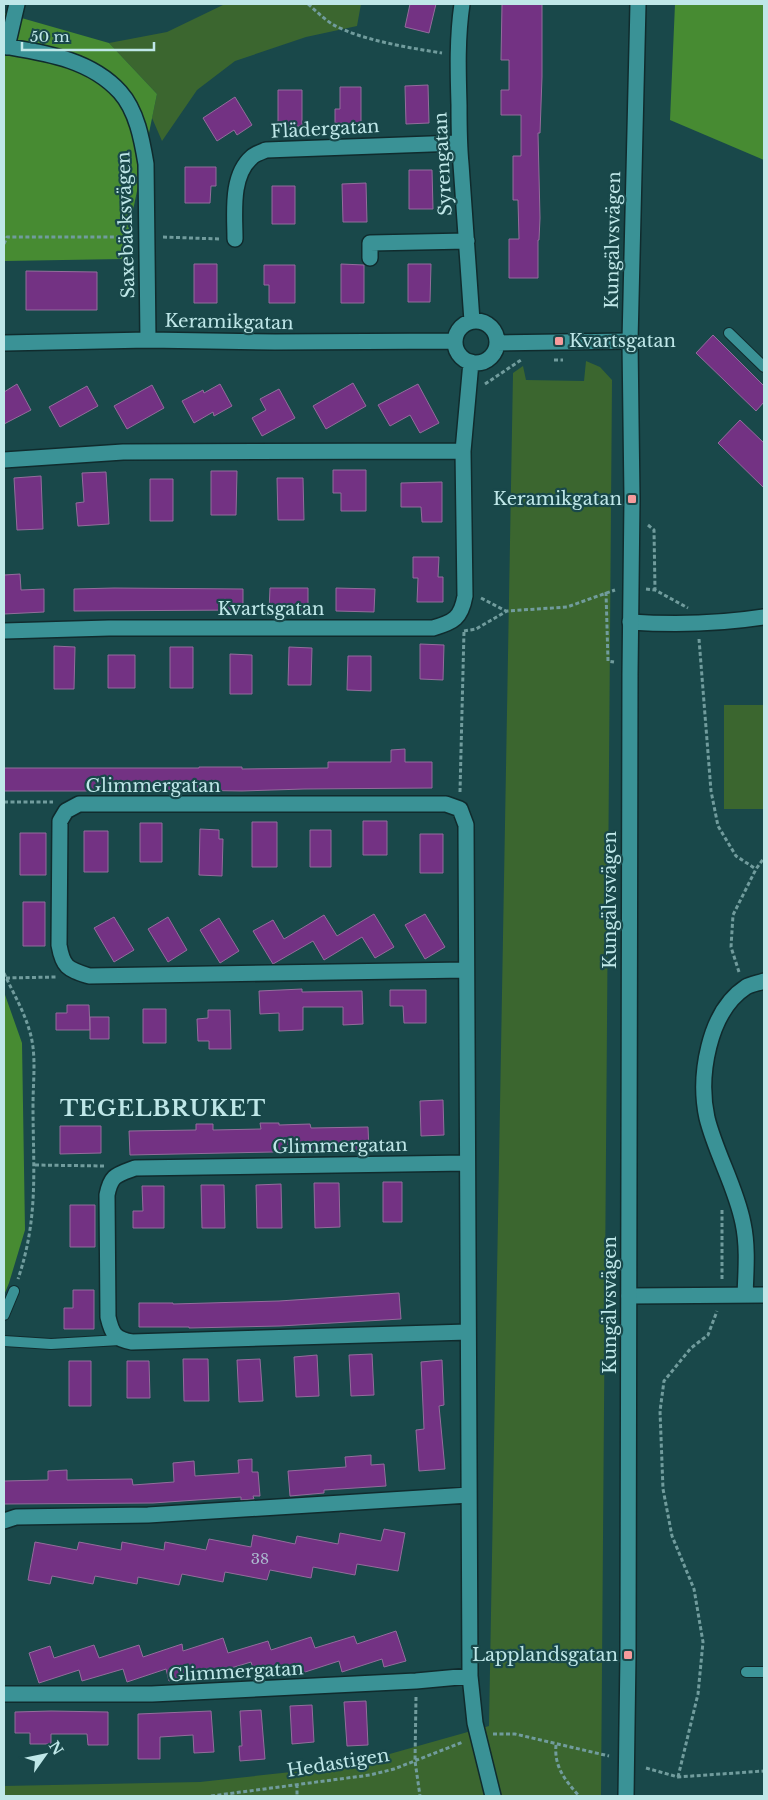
<svg xmlns="http://www.w3.org/2000/svg" width="768" height="1800" font-family="'Libre Baskerville',serif">
<rect width="100%" height="100%" fill="#19484a"/>
<path fill="#3b662f" d="M 225,4 L 361,4 L 357,26 L 306,37 L 235,61 L 197,90 L 162,141 L 152,118 L 157,94 L 109,43 L 167,32 Z
M 586,361 L 600,367 L 612,380 L 601,1796 L 4,1796 L 4,1786 L 200,1782 L 347,1766 L 489,1726 L 513,373 L 523,366 L 526,380 L 584,381 Z
M 724,705 L 764,705 L 764,809 L 724,809 Z"/>
<path fill="#478b32" d="M 675,4 L 764,4 L 764,160 L 670,120 Z
M 4,13 L 109,43 L 157,94 L 123,259 L 4,261 Z
M 4,992 L 22,1043 L 25,1230 L 9,1283 L 4,1295 Z"/>
<path fill="#733283" stroke="#936d9c" d="M 410,4 L 436,4 L 429,33 L 405,27 Z
M 502,4 L 542,4 L 542,77 L 540,133 L 538,133 L 540,218 L 539,240 L 538,240 L 538,278 L 509,278 L 509,239 L 519,239 L 518,200 L 513,200 L 513,156 L 521,156 L 521,115 L 501,115 L 501,90 L 509,90 L 509,60 L 501,60 Z
M 428,85 L 429,123 L 406,124 L 405,86 Z
M 340,87 L 361,87 L 361,124 L 335,123 L 335,109 L 340,109 Z
M 278,90 L 302,90 L 302,126 L 278,127 Z
M 235,97 L 252,125 L 237,135 L 234,130 L 217,141 L 203,118 Z
M 185,167 L 216,167 L 216,186 L 211,186 L 210,203 L 185,203 Z
M 409,170 L 432,170 L 433,209 L 409,209 Z
M 366,183 L 367,222 L 343,222 L 342,184 Z
M 272,186 L 295,186 L 295,224 L 272,224 Z
M 194,264 L 217,264 L 217,303 L 194,303 Z
M 341,264 L 364,265 L 364,303 L 341,303 Z
M 408,264 L 431,264 L 430,302 L 408,302 Z
M 264,265 L 295,265 L 295,303 L 269,303 L 269,285 L 264,285 Z
M 26,271 L 97,272 L 97,310 L 26,310 Z
M 713,335 L 764,386 L 764,402 L 756,411 L 696,353 Z
M 353,383 L 366,406 L 326,429 L 313,406 Z
M 17,384 L 31,410 L 4,424 L 4,392 Z
M 220,384 L 232,406 L 214,416 L 213,412 L 194,423 L 182,401 L 203,390 L 204,393 Z
M 418,384 L 439,423 L 420,433 L 410,415 L 390,426 L 378,405 Z
M 152,385 L 164,408 L 127,429 L 114,406 Z
M 87,386 L 98,406 L 60,427 L 49,407 Z
M 279,389 L 295,418 L 262,436 L 252,418 L 266,410 L 260,399 Z
M 740,420 L 764,443 L 764,488 L 718,443 Z
M 333,470 L 366,470 L 366,511 L 341,511 L 341,493 L 333,493 Z
M 211,471 L 237,471 L 236,515 L 211,515 Z
M 106,472 L 109,524 L 78,526 L 76,503 L 84,502 L 82,473 Z
M 41,476 L 43,529 L 17,530 L 14,478 Z
M 277,478 L 303,478 L 304,520 L 278,520 Z
M 150,479 L 173,479 L 173,521 L 150,521 Z
M 442,482 L 442,522 L 422,522 L 421,507 L 401,507 L 401,483 Z
M 413,557 L 439,557 L 438,577 L 443,577 L 443,602 L 417,602 L 418,578 L 413,578 Z
M 20,574 L 21,590 L 44,589 L 44,612 L 4,614 L 4,575 Z
M 114,588 L 243,589 L 243,610 L 74,611 L 74,589 Z
M 270,588 L 308,588 L 308,612 L 269,612 Z
M 336,588 L 375,589 L 374,612 L 336,611 Z
M 420,644 L 444,645 L 443,680 L 420,679 Z
M 54,646 L 75,647 L 74,689 L 54,689 Z
M 170,647 L 193,647 L 193,688 L 170,688 Z
M 289,647 L 312,648 L 311,685 L 288,685 Z
M 230,654 L 252,655 L 252,694 L 230,694 Z
M 108,655 L 135,655 L 135,688 L 108,688 Z
M 348,656 L 371,656 L 371,691 L 347,690 Z
M 405,749 L 405,762 L 432,762 L 432,788 L 304,789 L 242,791 L 113,789 L 113,791 L 4,791 L 4,768 L 199,768 L 199,767 L 242,767 L 242,769 L 328,768 L 328,762 L 391,762 L 391,750 Z
M 363,821 L 387,821 L 387,855 L 363,855 Z
M 252,822 L 277,822 L 277,867 L 252,867 Z
M 140,823 L 162,823 L 162,862 L 140,862 Z
M 200,829 L 219,830 L 219,839 L 223,839 L 222,876 L 199,875 Z
M 310,830 L 331,830 L 331,867 L 310,867 Z
M 84,831 L 108,831 L 108,872 L 84,872 Z
M 20,833 L 46,833 L 46,875 L 20,875 Z
M 420,834 L 443,834 L 443,873 L 420,873 Z
M 23,902 L 45,902 L 45,946 L 23,946 Z
M 374,914 L 394,947 L 375,958 L 362,937 L 324,960 L 313,941 L 273,964 L 253,931 L 273,920 L 284,939 L 324,915 L 337,936 Z
M 425,914 L 445,947 L 425,959 L 405,925 Z
M 114,917 L 134,950 L 114,962 L 94,928 Z
M 168,917 L 187,950 L 168,962 L 148,929 Z
M 219,918 L 239,951 L 220,963 L 200,930 Z
M 302,989 L 302,992 L 362,991 L 363,1024 L 343,1025 L 343,1007 L 303,1007 L 303,1030 L 279,1031 L 279,1013 L 260,1014 L 259,991 Z
M 390,990 L 426,990 L 426,1023 L 404,1023 L 403,1006 L 390,1006 Z
M 67,1005 L 89,1005 L 90,1030 L 56,1030 L 56,1013 L 67,1013 Z
M 143,1009 L 166,1009 L 166,1043 L 143,1043 Z
M 208,1010 L 230,1010 L 231,1049 L 209,1049 L 209,1041 L 198,1041 L 197,1019 L 208,1018 Z
M 90,1017 L 109,1017 L 109,1039 L 90,1039 Z
M 443,1100 L 444,1135 L 421,1136 L 420,1101 Z
M 260,1123 L 279,1123 L 279,1125 L 310,1124 L 311,1128 L 368,1127 L 369,1150 L 130,1155 L 129,1131 L 196,1130 L 196,1124 L 213,1124 L 213,1130 L 261,1129 Z
M 60,1126 L 101,1126 L 101,1153 L 60,1154 Z
M 383,1182 L 402,1182 L 402,1222 L 383,1222 Z
M 314,1183 L 339,1183 L 340,1227 L 315,1228 Z
M 281,1184 L 282,1228 L 257,1228 L 256,1185 Z
M 201,1185 L 224,1185 L 225,1228 L 202,1228 Z
M 142,1186 L 164,1186 L 164,1228 L 133,1228 L 133,1211 L 143,1211 Z
M 70,1205 L 95,1205 L 95,1247 L 70,1247 Z
M 73,1290 L 94,1290 L 94,1329 L 64,1329 L 64,1308 L 73,1308 Z
M 399,1293 L 401,1319 L 280,1326 L 189,1328 L 189,1327 L 139,1327 L 139,1303 L 173,1303 L 173,1304 L 279,1301 Z
M 372,1354 L 374,1395 L 351,1396 L 349,1355 Z
M 317,1355 L 319,1396 L 296,1397 L 294,1357 Z
M 183,1359 L 208,1359 L 209,1401 L 184,1401 Z
M 260,1359 L 263,1401 L 239,1402 L 237,1360 Z
M 442,1360 L 444,1405 L 439,1406 L 445,1469 L 419,1471 L 416,1430 L 424,1429 L 421,1362 Z
M 69,1361 L 91,1361 L 91,1406 L 69,1406 Z
M 127,1361 L 149,1361 L 150,1398 L 127,1398 Z
M 371,1455 L 371,1465 L 384,1464 L 386,1486 L 324,1490 L 324,1493 L 290,1496 L 288,1471 L 346,1467 L 345,1457 Z
M 252,1459 L 252,1472 L 258,1472 L 260,1496 L 253,1496 L 254,1499 L 241,1500 L 241,1497 L 153,1503 L 4,1504 L 4,1481 L 48,1480 L 48,1471 L 67,1470 L 67,1480 L 132,1479 L 133,1485 L 174,1482 L 173,1463 L 194,1461 L 195,1476 L 239,1473 L 238,1460 Z
M 384,1529 L 405,1533 L 398,1571 L 357,1564 L 355,1575 L 313,1567 L 311,1578 L 270,1570 L 267,1580 L 225,1572 L 223,1582 L 182,1574 L 179,1585 L 138,1577 L 137,1584 L 95,1576 L 93,1584 L 52,1576 L 50,1584 L 28,1580 L 35,1542 L 77,1550 L 79,1542 L 121,1550 L 122,1542 L 164,1550 L 165,1542 L 206,1550 L 209,1539 L 251,1547 L 253,1535 L 295,1544 L 297,1536 L 338,1544 L 340,1533 L 381,1541 Z
M 396,1631 L 406,1661 L 384,1667 L 382,1659 L 342,1672 L 339,1661 L 299,1674 L 296,1664 L 256,1677 L 251,1662 L 211,1674 L 209,1668 L 169,1681 L 166,1669 L 127,1682 L 123,1669 L 82,1681 L 79,1670 L 39,1683 L 29,1653 L 50,1646 L 54,1658 L 94,1645 L 99,1658 L 139,1645 L 143,1657 L 182,1644 L 183,1651 L 223,1638 L 228,1653 L 268,1641 L 271,1650 L 311,1637 L 315,1648 L 354,1636 L 357,1644 Z
M 366,1701 L 368,1745 L 347,1746 L 344,1702 Z
M 312,1705 L 314,1742 L 292,1744 L 290,1706 Z
M 261,1710 L 265,1759 L 240,1761 L 239,1746 L 242,1746 L 240,1711 Z
M 51,1711 L 108,1712 L 108,1745 L 88,1745 L 87,1734 L 51,1734 L 51,1744 L 30,1744 L 30,1733 L 15,1733 L 15,1712 Z
M 211,1711 L 214,1752 L 194,1753 L 193,1735 L 160,1737 L 160,1759 L 138,1759 L 138,1714 Z"/>
<g fill="none" stroke-linecap="round" stroke-linejoin="round">
<g stroke="#102b2d" stroke-width="12">
<path id="lane" d="M 729,333 L 764,367
M 4,1315 L 14,1291
M 4,1341 L 51,1344 L 120,1340
M 746,1672 L 764,1672"/>
</g>
<g stroke="#102b2d" stroke-width="18">
<path id="street" d="M 462,4 C 457,38 458,71 459,105 C 459,125 459,144 461,164 L 472,321
M 4,46 C 45,53 90,59 120,92 C 137,111 142,140 146,164 L 148,340
M 7,47 L 17,4
M 235,239 C 235,214 230,176 252,157 C 255,154 261,152 266,150 L 458,143
M 370,258 L 370,243 L 467,241
M455 342a21 21 0 1 1 42 0a21 21 0 1 1-42 0Z
M 4,343 L 148,340 L 275,342 L 455,341
M 497,343 L 630,341
M 4,460 L 123,452 L 463,451
M 630,622 C 675,625 719,624 764,617
M 4,631 L 109,628 L 433,628 C 454,622 461,618 465,596 L 463,451 L 471,362
M 466,970 L 89,976 C 68,969 63,968 59,945 L 60,821 L 66,811 L 79,804 L 446,804 L 460,809 L 466,825 L 470,1676 L 475,1723 L 493,1796
M 467,1163 L 135,1168 C 116,1175 111,1175 107,1195 L 108,1317 C 112,1334 115,1339 132,1342 L 468,1332
M 745,1295 C 746,1271 748,1246 743,1223 C 736,1187 716,1154 707,1118 C 698,1077 708,1012 746,987 C 751,984 759,983 764,981
M 629,1296 L 764,1295
M 4,1521 L 16,1517 L 148,1515 L 469,1495
M 4,1694 L 152,1694 L 416,1681 L 470,1676"/>
</g>
<g stroke="#102b2d" stroke-width="18">
<path id="secondary" d="M 626,1796 L 628,1655 L 630,675 L 632,499 L 630,341 L 638,4"/>
</g>
<path stroke="#719c9d" stroke-width="3" stroke-dasharray="4 2.5" stroke-linecap="butt" d="M 308,4 C 316,11 323,18 332,24 C 360,40 410,48 442,53
M 163,237 L 219,239
M 4,244 L 7,237 L 132,237
M 554,360 L 563,360
M 485,384 L 521,360
M 648,525 L 654,530 L 655,590
M 646,589 L 655,590 L 688,608
M 606,592 L 608,661 L 614,662
M 481,598 L 506,611
M 464,631 L 476,629 L 507,611 L 567,607 L 615,590
M 699,639 L 711,791 L 718,826 L 736,856 L 756,869
M 460,792 L 464,631
M 4,802 L 53,802
M 739,972 L 731,947 L 733,915 L 756,869 L 764,858
M 4,973 C 12,991 23,1009 29,1029 C 37,1053 33,1079 33,1105 C 33,1168 39,1217 18,1279
M 6,978 L 56,977
M 35,1165 L 104,1166
M 722,1210 L 722,1281
M 416,1697 L 415,1761 L 420,1796
M 493,1734 L 515,1734 L 609,1756
M 556,1745 C 554,1767 565,1780 579,1796
M 646,1768 L 678,1777 L 764,1771
M 678,1777 L 698,1694 L 703,1642 L 694,1589 L 672,1536 L 663,1489 L 660,1411 L 664,1381 L 691,1348 L 708,1335 L 717,1311
M 297,1784 L 297,1796
M 211,1796 L 370,1775 L 394,1769 L 463,1742"/>
<use href="#lane" stroke="#3a9296" stroke-width="10"/>
<use href="#street" stroke="#3a9296" stroke-width="15"/>
<use href="#secondary" stroke="#3a9296" stroke-width="15"/>
</g>
<g fill="#f59b9c" stroke="#19484a" stroke-width="2">
<rect x="554" y="336" width="10" height="10" rx="2.5"/>
<rect x="627" y="494" width="10" height="10" rx="2.5"/>
<rect x="623" y="1650" width="10" height="10" rx="2.5"/>
</g>
<g text-anchor="middle" dominant-baseline="central" stroke-width="4.5" stroke-linejoin="round" paint-order="stroke">
<g font-size="15" fill="#acbacf">
<text x="260" y="1558">38</text>
</g>
<g font-size="18" fill="#bfe7e8" stroke="#19484a">
<text transform="translate(325 129) rotate(-3)">Flädergatan</text>
<text transform="translate(443 164) rotate(-93)">Syrengatan</text>
<text transform="translate(126 225) rotate(-92)">Saxebäcksvägen</text>
<text transform="translate(613 240) rotate(-89)">Kungälvsvägen</text>
<text transform="translate(229 322) rotate(1)">Keramikgatan</text>
<text x="271" y="609">Kvartsgatan</text>
<text x="153" y="786">Glimmergatan</text>
<text transform="translate(610 900) rotate(-90)">Kungälvsvägen</text>
<text transform="translate(340 1146) rotate(-1)">Glimmergatan</text>
<text transform="translate(610 1305) rotate(-90)">Kungälvsvägen</text>
<text transform="translate(236 1672) rotate(-3)">Glimmergatan</text>
<text transform="translate(338 1763) rotate(-9)">Hedastigen</text>
</g>
<g font-size="18" fill="#bfe7e8" stroke="#19484a" text-anchor="end">
<text x="569" y="341" text-anchor="start">Kvartsgatan</text>
<text x="622" y="499">Keramikgatan</text>
<text x="618" y="1655">Lapplandsgatan</text>
</g>
<g font-size="22" font-weight="bold" letter-spacing="1" fill="#bfe7e8" stroke="#19484a">
<text x="163" y="1108">TEGELBRUKET</text>
</g>
</g>
<rect width="768" height="1800" fill="none" stroke="#bfe7e8" stroke-width="10"/>
<g transform="translate(45 1755) rotate(57)" stroke="#19484a" stroke-width="4" paint-order="stroke">
<path d="M0-4L9 19L0 12L-9 19Z" fill="#bfe7e8"/>
<text y="-8" font-size="14" font-weight="bold" text-anchor="middle" fill="#bfe7e8">N</text>
</g>
<path d="M22 42v8h132v-8" fill="none" stroke="#bfe7e8" stroke-width="2.5"/>
<text x="30" y="42" font-size="15" fill="#bfe7e8" stroke="#19484a" stroke-width="4" paint-order="stroke">50 m</text>
</svg>
